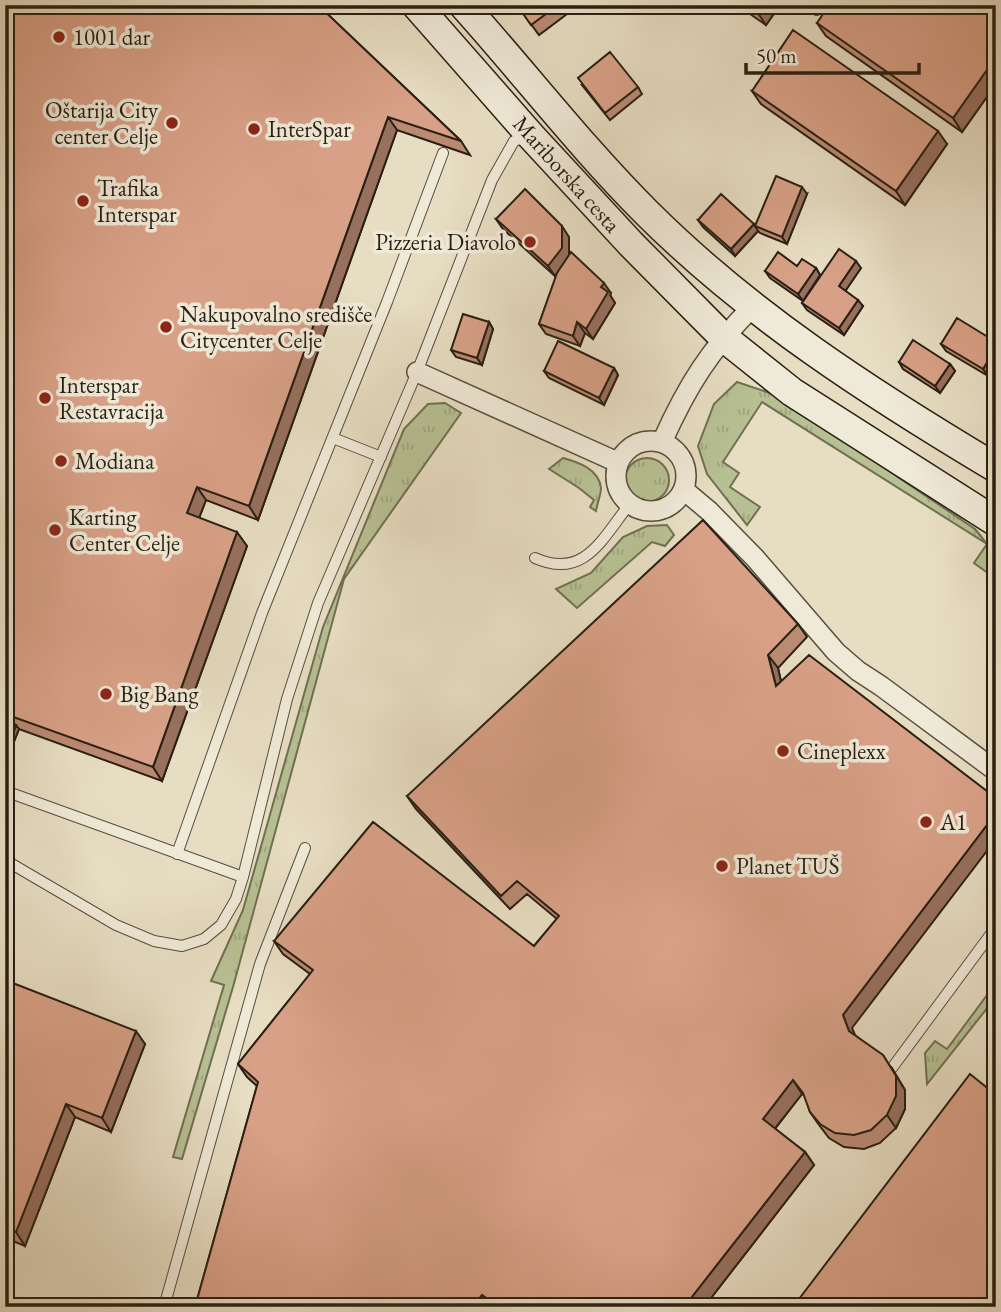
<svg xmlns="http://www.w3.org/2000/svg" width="1001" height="1312" font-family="'EB Garamond',serif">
<defs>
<pattern id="grass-tufts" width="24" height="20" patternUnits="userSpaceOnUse" patternTransform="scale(1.75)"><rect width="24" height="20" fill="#b7c093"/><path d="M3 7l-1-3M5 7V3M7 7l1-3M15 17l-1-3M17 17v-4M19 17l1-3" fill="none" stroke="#9da57e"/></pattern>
</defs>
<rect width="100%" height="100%" fill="#e7ddc2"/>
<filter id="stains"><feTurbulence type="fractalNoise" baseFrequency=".00286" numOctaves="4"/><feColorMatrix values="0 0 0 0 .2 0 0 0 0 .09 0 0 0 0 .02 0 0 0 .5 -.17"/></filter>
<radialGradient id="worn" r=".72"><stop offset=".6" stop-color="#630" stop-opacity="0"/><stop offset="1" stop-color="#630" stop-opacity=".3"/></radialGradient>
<path fill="url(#grass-tufts)" stroke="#707052" stroke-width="2" d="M 737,382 L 776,395 L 975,529 C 989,545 996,557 996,579 L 974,563 L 987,544 L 762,402 L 723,462 L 739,473 L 730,487 L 760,507 L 747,525 L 707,474 L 698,446 L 714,404 Z
M 445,403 L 461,413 L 344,579 L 233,987 L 182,1159 L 173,1157 L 224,985 L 211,981 L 243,910 L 323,627 L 404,429 L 428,404 Z
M625 480a22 22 0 1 1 44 0a22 22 0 1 1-44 0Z
M 563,458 C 578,462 599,469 601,488 C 601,495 597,504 596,511 L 590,507 L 594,500 L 579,488 L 549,469 Z
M 667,525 L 674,535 L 665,546 L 652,542 L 577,608 L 556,589 L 591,573 L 623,537 L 647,526 Z
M 996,983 L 996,997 L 927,1084 L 925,1053 L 935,1041 L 947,1049 Z"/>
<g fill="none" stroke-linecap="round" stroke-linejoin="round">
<g stroke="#584e3e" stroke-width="12">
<path id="lane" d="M 817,10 L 820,5
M 992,162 L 996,165
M 333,438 L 381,457
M 535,558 C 584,580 602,539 629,505
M 5,791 L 243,877
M 177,854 L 262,613 L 387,302 L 443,153
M 5,860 L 116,925 L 154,941 L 182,946 L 204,939 L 221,925 L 236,899 L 243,877 L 287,699 L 318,603 L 417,372 L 492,180 L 514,141 L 526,137
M 892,1068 L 996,927
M 164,1307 L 260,964 L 305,848"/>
</g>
<g stroke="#584e3e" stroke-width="22">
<path id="street" d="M 417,372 L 617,462
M616 476a35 35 0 1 1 70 0a35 35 0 1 1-70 0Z
M 662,442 C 688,384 710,350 754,305
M 684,490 L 709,511 L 755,558 L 836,652 L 858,671 L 881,686 L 996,771"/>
</g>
<g stroke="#291f12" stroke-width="31">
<path id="secondary" d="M 416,5 L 531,136 L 631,244 L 723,337 L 792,392 L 996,522
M 463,5 C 525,74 581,147 646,212 C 749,315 872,394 996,468"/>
</g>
<use href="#lane" stroke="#efe9d7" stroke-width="10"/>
<use href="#street" stroke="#efe9d7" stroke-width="19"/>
<use href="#secondary" stroke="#efe9d7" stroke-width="28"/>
</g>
<path fill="#ba8a73" stroke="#291f12" stroke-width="2" d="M 5,5 L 318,5 L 461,141 L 470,155 L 397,130 L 258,520 L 206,500 L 199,518 L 247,546 L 162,781 L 19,729 L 9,754 L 5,753 Z
M 517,5 L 579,5 L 539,35 Z
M 737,5 L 780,5 L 766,25 Z
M 996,5 L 996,84 L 962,132 L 826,36 L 817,23 Z
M 582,85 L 638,87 L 642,94 L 610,120 Z
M 752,91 L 947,144 L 905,205 L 761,104 Z
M 807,194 L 787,244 L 760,233 L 758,231 L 735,256 L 703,227 L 698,220 L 755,226 Z
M 496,219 L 569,237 L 569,255 L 611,293 L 610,295 L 615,303 L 593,339 L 585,333 L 580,346 L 546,334 L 539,324 L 557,274 L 555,276 L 503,229 Z
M 797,266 L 816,268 L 820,275 L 803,301 L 770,278 L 765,271 Z
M 861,268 L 845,291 L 863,306 L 844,335 L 807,310 L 802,303 Z
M 489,322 L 493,329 L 482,365 L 456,357 L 451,350 Z
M 996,342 L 996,363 L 988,376 L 946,351 L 941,344 Z
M 899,362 L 950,364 L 955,371 L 940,393 L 903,369 Z
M 614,368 L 618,375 L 604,405 L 549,378 L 544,371 Z
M 798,624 L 807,637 L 778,668 L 852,1028 L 855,1035 L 892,1068 L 905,1090 L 905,1109 L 896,1128 L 880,1143 L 864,1149 L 844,1147 L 829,1138 L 819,1125 L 810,1112 L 805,1096 L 802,1094 L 775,1129 L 805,1152 L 814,1165 L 704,1307 L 195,1307 L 257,1086 L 247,1077 L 238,1064 L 310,974 L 283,954 L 274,941 L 534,946 L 557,919 L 527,894 L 510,909 L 416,809 L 407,796 Z
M 5,980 L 145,1044 L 111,1132 L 75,1117 L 25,1246 L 8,1239 L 5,1245 Z"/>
<path fill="#97705e" stroke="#291f12" stroke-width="2" d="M 761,5 L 780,5 L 766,25 L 757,12 Z
M 996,57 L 996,84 L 962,132 L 953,118 Z
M 388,117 L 397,130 L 258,520 L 249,506 Z
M 938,131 L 947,144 L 905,205 L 896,191 Z
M 802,187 L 807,194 L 787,244 L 782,237 Z
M 754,224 L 758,231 L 735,256 L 731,249 Z
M 562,226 L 569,237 L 569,258 L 555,276 L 548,266 Z
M 856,261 L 861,268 L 844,293 L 839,286 Z
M 816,268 L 820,275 L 803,301 L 798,294 Z
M 604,283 L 611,293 L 610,295 L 615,303 L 593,339 L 586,329 L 601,287 Z
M 858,300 L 863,306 L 844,335 L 839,328 Z
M 489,322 L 493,329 L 482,365 L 477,358 Z
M 577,322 L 585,333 L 580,346 L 573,336 Z
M 996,348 L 996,363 L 988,376 L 983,369 Z
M 950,364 L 955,371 L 940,393 L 935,386 Z
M 614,368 L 618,375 L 604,405 L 599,398 Z
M 197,487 L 206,500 L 196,526 L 187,513 Z
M 237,532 L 247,546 L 162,781 L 153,767 Z
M 768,655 L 778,668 L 785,699 L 776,686 Z
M 16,725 L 19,729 L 9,754 L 7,751 Z
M 996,813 L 996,839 L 852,1028 L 858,1044 L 849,1031 L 843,1015 Z
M 136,1031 L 145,1044 L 111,1132 L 102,1118 Z
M 883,1055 L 905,1090 L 905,1109 L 896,1128 L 887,1115 Z
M 793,1080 L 802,1094 L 772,1132 L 763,1119 Z
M 66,1104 L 75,1117 L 25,1246 L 16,1232 Z
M 805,1152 L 814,1165 L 704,1307 L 684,1307 Z
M 482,1295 L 491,1307 L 473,1307 Z"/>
<path fill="#d8a086" stroke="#291f12" stroke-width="2" d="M 5,5 L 318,5 L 461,141 L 388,117 L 249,506 L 197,487 L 187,513 L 237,532 L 153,767 L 5,714 Z
M 517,5 L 558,5 L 531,25 Z
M 747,5 L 761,5 L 757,12 Z
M 829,5 L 996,5 L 996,57 L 953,118 L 817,23 Z
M 793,30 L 938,131 L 896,191 L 752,91 Z
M 610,52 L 638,87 L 605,113 L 578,78 Z
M 776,176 L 802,187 L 782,237 L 755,226 Z
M 525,189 L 562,226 L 562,248 L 548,266 L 496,219 Z
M 721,194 L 754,224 L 731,249 L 698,220 Z
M 839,249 L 856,261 L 839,286 L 858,300 L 839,328 L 802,303 Z
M 571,252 L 604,283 L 601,287 L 608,292 L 586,329 L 577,322 L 573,336 L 539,324 L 557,273 Z
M 778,252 L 797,266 L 802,259 L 816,268 L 798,294 L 765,271 Z
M 463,314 L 489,322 L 477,358 L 451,350 Z
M 957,318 L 996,342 L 996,348 L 983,369 L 941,344 Z
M 913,340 L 950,364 L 935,386 L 899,362 Z
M 558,341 L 614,368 L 599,398 L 544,371 Z
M 996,407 L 996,425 L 988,420 Z
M 703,520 L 798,624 L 768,655 L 776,686 L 809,655 L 996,798 L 996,813 L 843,1015 L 849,1031 L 883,1055 L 896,1076 L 896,1096 L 887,1115 L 871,1130 L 854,1135 L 835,1133 L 820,1124 L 810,1112 L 803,1093 L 793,1080 L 763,1119 L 805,1152 L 684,1307 L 499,1307 L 482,1295 L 473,1307 L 195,1307 L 258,1082 L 238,1064 L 313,970 L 274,941 L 373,822 L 534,946 L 559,916 L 517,881 L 501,896 L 407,796 Z
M 5,721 L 16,725 L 7,751 L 5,750 Z
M 5,980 L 136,1031 L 102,1118 L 66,1104 L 16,1232 L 5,1228 Z
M 970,1074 L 996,1095 L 996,1307 L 809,1307 L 799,1299 Z"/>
<g fill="#8f2418" stroke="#efe9d7" stroke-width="2.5">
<circle cx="59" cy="37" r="7"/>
<circle cx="172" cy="123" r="7"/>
<circle cx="254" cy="129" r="7"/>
<circle cx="83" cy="201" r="7"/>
<circle cx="530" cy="242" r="7"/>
<circle cx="166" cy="327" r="7"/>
<circle cx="45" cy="398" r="7"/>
<circle cx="61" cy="461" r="7"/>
<circle cx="55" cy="530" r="7"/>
<circle cx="106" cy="694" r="7"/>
<circle cx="783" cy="751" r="7"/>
<circle cx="926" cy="822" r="7"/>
<circle cx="722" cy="866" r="7"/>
</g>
<g text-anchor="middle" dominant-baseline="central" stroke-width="7" stroke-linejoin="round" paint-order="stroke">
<g font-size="23" fill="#291f12" stroke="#efe9d7" text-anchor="start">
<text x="73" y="37">1001 dar</text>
<text x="158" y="110" text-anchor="end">Oštarija City<tspan x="158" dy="26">center Celje</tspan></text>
<text x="268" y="129">InterSpar</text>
<text x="97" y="188">Trafika<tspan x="97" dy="26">Interspar</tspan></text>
<text x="516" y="242" text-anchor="end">Pizzeria Diavolo</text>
<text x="180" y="314">Nakupovalno središče<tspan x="180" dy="26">Citycenter Celje</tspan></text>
<text x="59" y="385">Interspar<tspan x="59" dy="26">Restavracija</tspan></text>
<text x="75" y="461">Modiana</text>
<text x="69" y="517">Karting<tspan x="69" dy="26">Center Celje</tspan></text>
<text x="120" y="694">Big Bang</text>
<text x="797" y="751">Cineplexx</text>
<text x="940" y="822">A1</text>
<text x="736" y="866">Planet TUŠ</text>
</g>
<g font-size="23" fill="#291f12" stroke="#efe9d7">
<text transform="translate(567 174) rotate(48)">Mariborska cesta</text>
</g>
</g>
<rect width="1001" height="1312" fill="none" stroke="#e7ddc2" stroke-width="28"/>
<rect x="7" y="7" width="987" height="1298" fill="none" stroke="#291f12" stroke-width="3.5"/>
<rect x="14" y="14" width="973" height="1284" fill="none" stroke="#291f12" stroke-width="2"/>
<path d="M746 63v10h173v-10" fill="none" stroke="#291f12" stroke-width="3.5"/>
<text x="756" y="63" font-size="21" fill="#291f12" stroke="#efe9d7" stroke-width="5" paint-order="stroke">50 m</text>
<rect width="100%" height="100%" filter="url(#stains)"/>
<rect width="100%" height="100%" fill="url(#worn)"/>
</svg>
